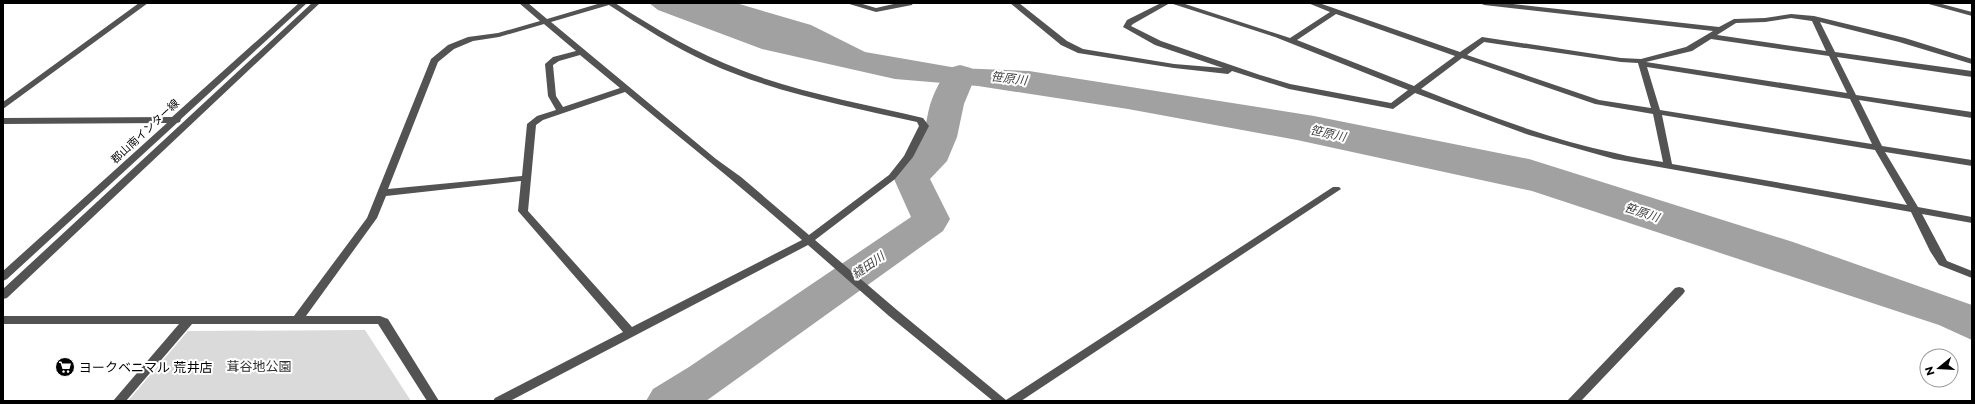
<svg xmlns="http://www.w3.org/2000/svg" width="1975" height="404" font-family="Montserrat,'Noto Sans JP',sans-serif">
<rect width="100%" height="100%" fill="#fff"/>
<path fill="#dadada" d="M 365,330 L 411,401 L 128,401 L 188,331 Z"/>
<path fill="#a1a1a1" d="M 649,3 L 736,3 L 811,25 L 865,52 L 957,68 L 1029,71 L 1314,116 L 1529,159 L 1793,242 L 1972,305 L 1972,340 L 1939,325 L 1532,191 L 1297,140 L 1128,109 L 978,86 L 895,79 L 762,49 L 658,10 Z"/>
<g fill="none" stroke-linecap="round" stroke-linejoin="round">
<path fill="#a1a1a1" fill-rule="evenodd" d="M 960,65 L 971,68 L 976,75 L 964,104 L 957,137 L 947,161 L 930,179 L 950,219 L 943,231 L 706,401 L 646,401 L 653,389 L 689,367 L 911,217 L 894,179 C 903,164 915,155 922,138 C 926,128 927,115 930,105 C 934,92 941,79 949,68 Z"/>
<path fill="#535353" fill-rule="evenodd" d="M 139,3 L 148,3 L 3,109 L 3,102 Z
M 299,3 L 307,3 L 181,119 L 180,122 L 177,123 L 7,279 L 3,281 L 3,271 L 167,123 L 3,124 L 3,118 L 172,117 Z
M 312,3 L 320,3 L 7,298 L 3,299 L 3,289 Z
M 519,3 L 528,3 L 547,19 L 601,3 L 615,3 C 656,29 696,53 741,70 C 800,93 862,103 923,118 L 929,126 L 913,157 L 895,179 L 815,240 L 897,310 L 1006,400 L 1333,187 L 1339,187 L 1341,189 L 1021,401 L 993,401 L 889,316 L 808,245 L 510,401 L 493,401 L 495,398 L 623,332 L 518,211 L 521,181 L 386,196 L 377,218 L 306,316 L 380,316 L 388,319 L 439,401 L 427,401 L 378,324 L 192,324 L 126,401 L 113,401 L 179,324 L 3,324 L 3,316 L 294,316 L 367,218 L 431,59 L 448,45 L 468,37 L 498,33 L 540,21 ZM 609,5 C 641,26 674,47 709,63 C 775,93 847,106 917,122 L 919,126 L 904,156 L 889,175 L 809,235 L 741,177 L 716,159 L 551,22 ZM 544,24 L 576,51 L 553,57 L 545,64 L 548,96 L 556,110 L 537,116 L 527,124 L 522,176 L 388,189 L 438,62 L 454,49 L 473,41 L 499,37 ZM 580,55 L 620,88 L 563,107 L 556,96 L 553,65 L 559,61 ZM 625,92 C 684,141 744,189 802,240 L 632,327 L 528,211 L 536,125 L 543,120 Z
M 846,3 L 859,3 L 876,8 L 898,3 L 913,3 L 912,5 L 876,12 Z
M 1010,3 L 1019,3 L 1067,41 L 1083,49 L 1174,64 L 1223,68 L 1155,45 L 1123,27 L 1127,20 L 1161,3 L 1182,3 L 1290,38 L 1330,12 L 1308,3 L 1319,3 L 1460,52 L 1482,37 L 1621,58 L 1641,59 L 1686,47 L 1713,31 L 1484,5 L 1480,3 L 1504,3 L 1719,27 L 1734,19 L 1765,18 L 1791,14 L 1814,16 L 1905,38 L 1972,59 L 1972,64 L 1899,42 L 1820,22 L 1835,52 L 1972,71 L 1972,77 L 1837,57 L 1856,95 L 1972,112 L 1972,118 L 1859,100 L 1882,146 L 1972,160 L 1972,166 L 1885,152 L 1918,207 L 1972,217 L 1972,223 L 1922,214 L 1947,261 L 1972,271 L 1972,278 L 1939,265 L 1930,251 L 1911,212 L 1614,159 L 1529,135 L 1415,93 L 1393,109 L 1289,89 L 1232,71 L 1228,74 L 1174,68 L 1078,53 L 1061,45 ZM 1170,3 L 1275,37 L 1408,90 L 1391,103 L 1290,84 L 1260,75 L 1161,41 L 1131,26 L 1133,24 ZM 1336,14 L 1455,56 L 1414,86 L 1297,40 ZM 1791,18 L 1812,21 L 1826,51 L 1717,35 L 1736,23 L 1765,22 ZM 1711,39 L 1829,56 L 1847,93 L 1646,62 L 1692,51 ZM 1484,42 L 1621,62 L 1638,63 L 1651,108 L 1599,100 L 1467,55 ZM 1462,58 L 1595,104 L 1653,114 L 1663,162 C 1647,159 1630,157 1615,153 C 1548,139 1484,114 1421,89 ZM 1647,67 L 1850,99 L 1872,144 L 1660,110 ZM 1662,115 L 1875,150 L 1907,205 L 1672,164 Z
M 1925,3 L 1938,3 L 1972,12 L 1972,16 Z
M 1679,287 L 1683,288 L 1685,291 L 1683,294 L 1581,401 L 1567,401 L 1675,288 Z"/>
</g>
<defs>
<g id="supermarket-disc" transform="scale(1)"><circle r="9.5" fill="#000" stroke="#fff"/><path d="M-6-5.5h2.5l.6 2H6L4.5 2H-2.5L-4.4-4H-6ZM-1.5 3.2a1.3 1.3 0 1 0 .1 0ZM3 3.2a1.3 1.3 0 1 0 .1 0Z" fill="#fff"/></g>
</defs>
<g fill-rule="evenodd">
<use href="#supermarket-disc" x="65" y="367"/>
</g>
<g text-anchor="middle" dominant-baseline="central" stroke-width="4" stroke-linejoin="round" paint-order="stroke">
<g font-size="11" fill="#000" stroke="#fff">
<text transform="translate(145 131) rotate(-43)">郡山南インター線</text>
</g>
<g font-size="12" font-style="italic" fill="#424242" stroke="#fff">
<text transform="translate(1009 78) rotate(7)">笹原川</text>
<text transform="translate(1328 133) rotate(12)">笹原川</text>
<text transform="translate(1642 212) rotate(18)">笹原川</text>
<text transform="translate(868 265) rotate(-35)">縫田川</text>
</g>
<g font-size="13" fill="#313131" stroke="#fff">
<text x="259" y="366">茸谷地公園</text>
</g>
<g font-size="13" fill="#000" stroke="#fff" text-anchor="start">
<text x="79" y="367">ヨークベニマル 荒井店</text>
</g>
</g>
<rect width="1975" height="404" fill="none" stroke="#000000" stroke-width="8"/>
<g transform="translate(1939 368) rotate(252)"><circle r="19" fill="#ffffff" stroke="#999999"/>
<path d="M0-3L7 15L0 10L-7 15Z" fill="#000000"/>
<text y="-6" font-size="11" font-weight="bold" text-anchor="middle" fill="#000000">N</text>
</g>
</svg>
